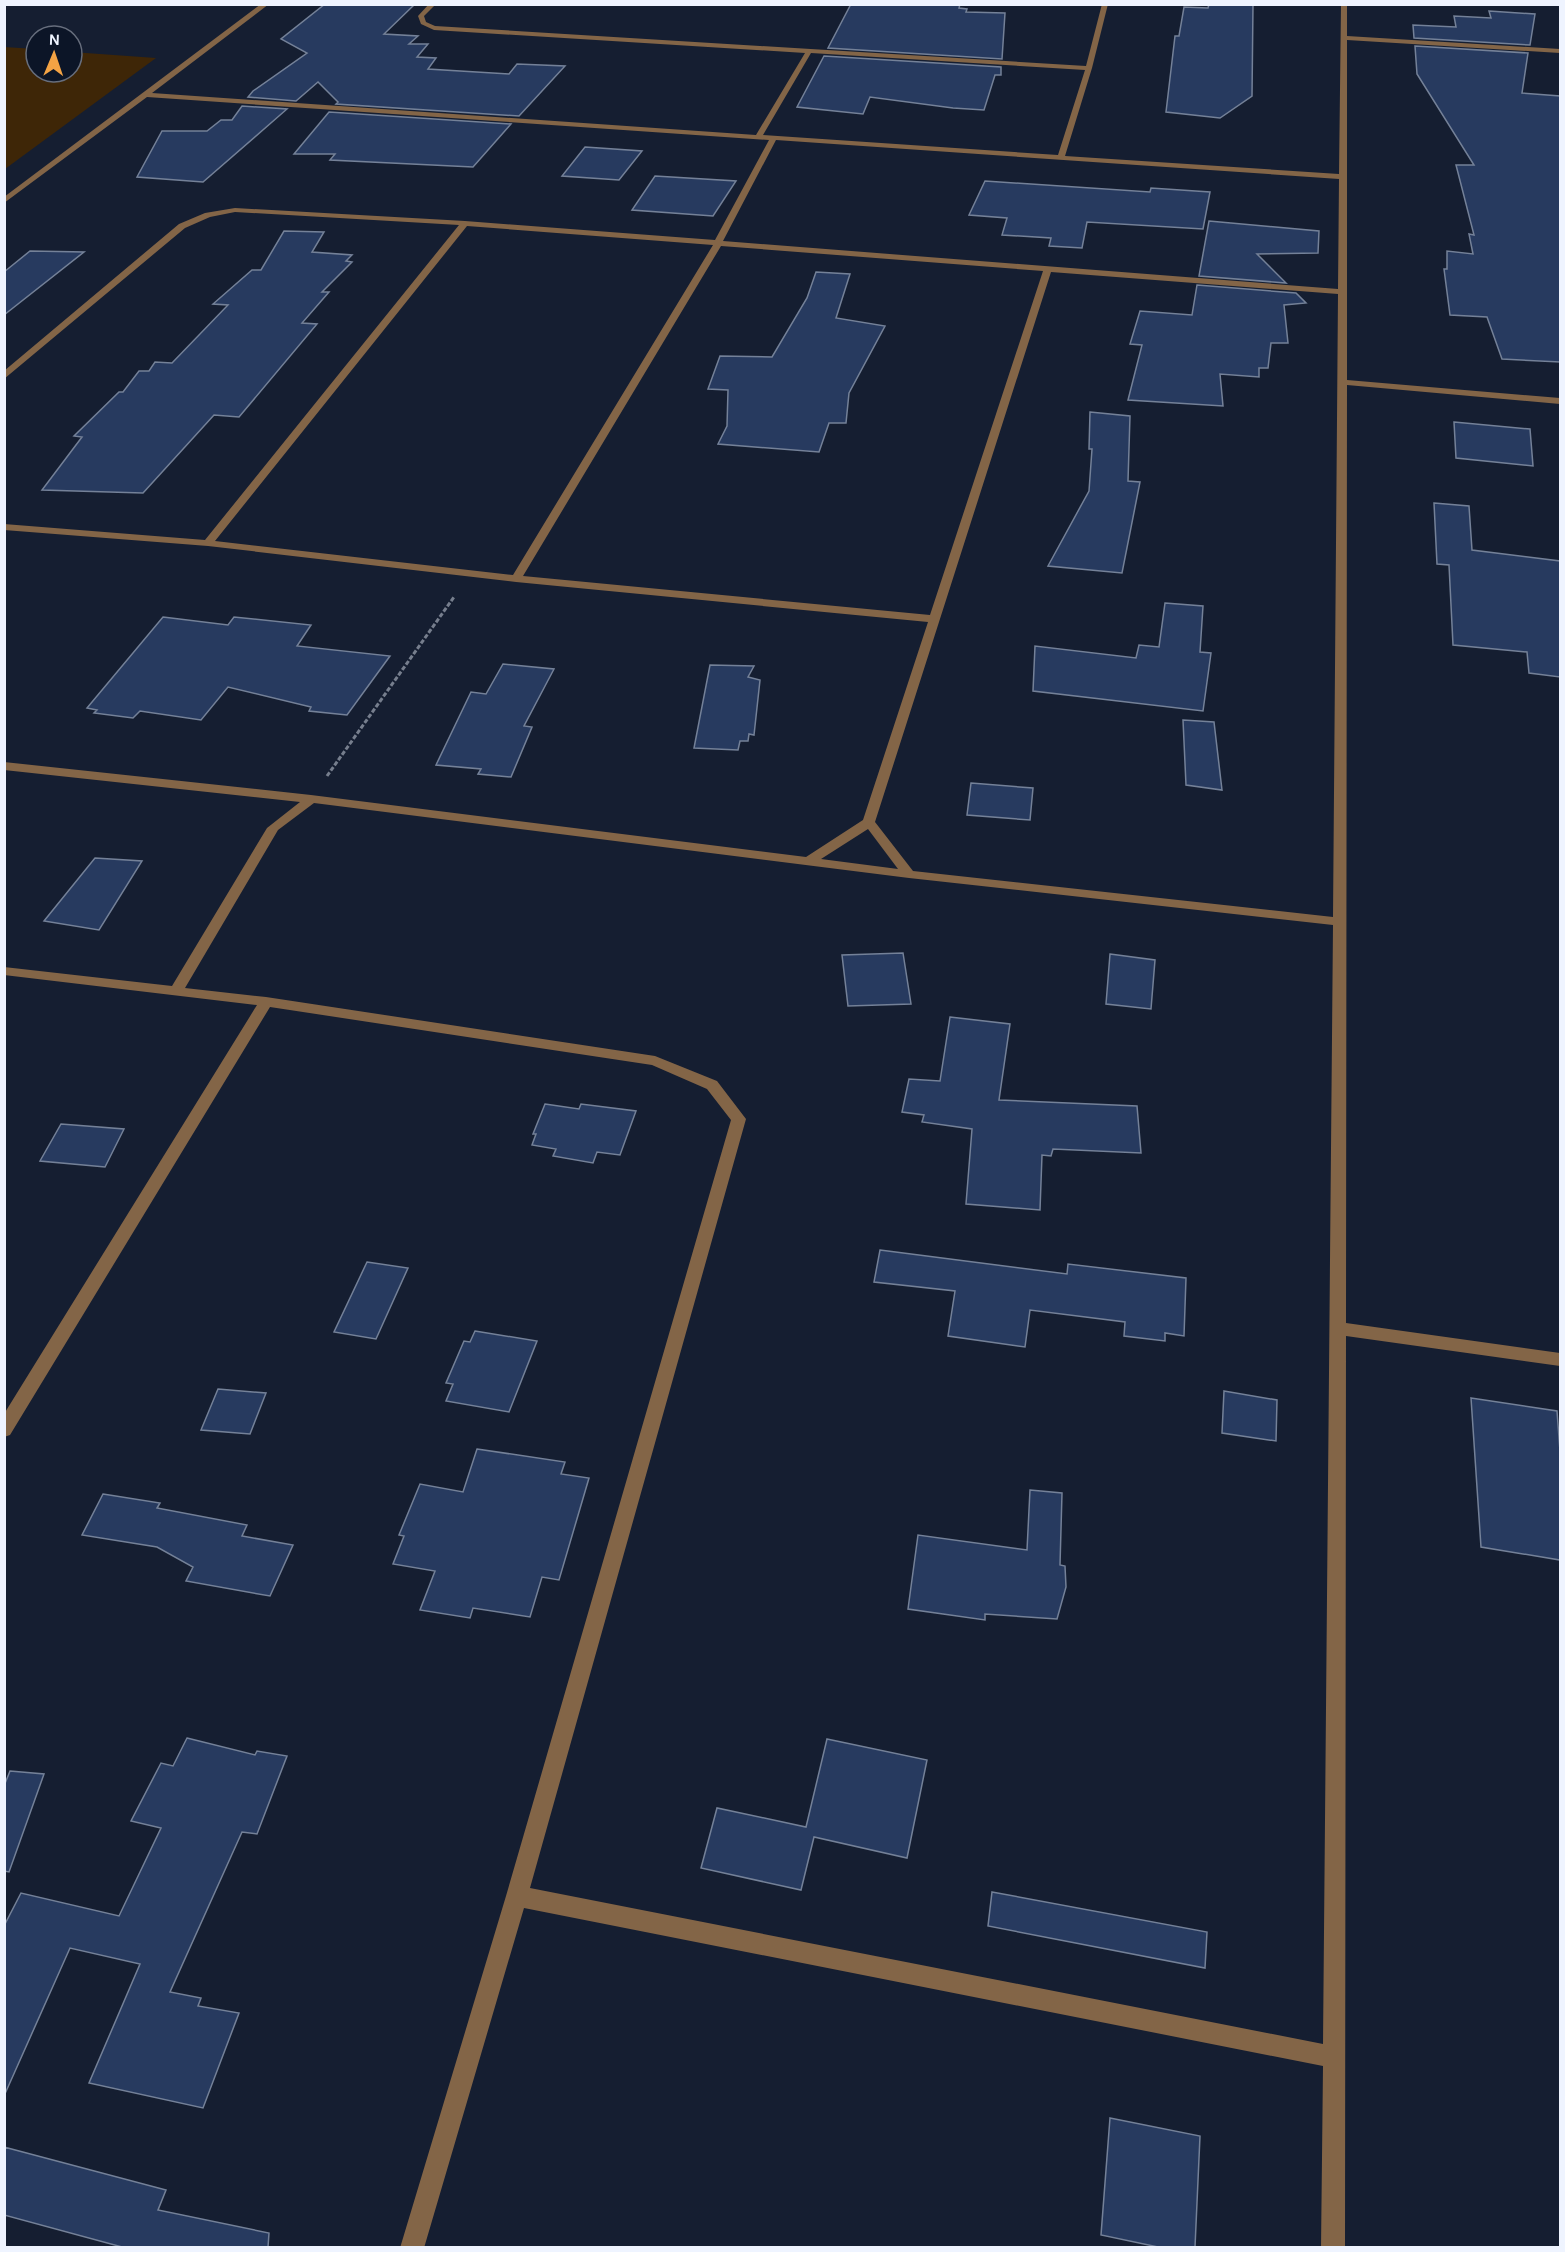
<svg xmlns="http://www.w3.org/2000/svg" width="1565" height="2252" font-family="Karla,sans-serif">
<rect width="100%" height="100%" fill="#151e31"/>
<path fill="#3e2607" d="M 4,47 L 36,49 L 36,72 L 72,72 L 72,52 L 156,58 L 5,169 Z"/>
<path fill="#273a5f" stroke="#748198" stroke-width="1.5" d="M 325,4 L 415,4 L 384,34 L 418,36 L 409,44 L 428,44 L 417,57 L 436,58 L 428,69 L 509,74 L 517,64 L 565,66 L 519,116 L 336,104 L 338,102 L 318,82 L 296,101 L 248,97 L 253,91 L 307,53 L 281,39 Z
M 851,4 L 960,4 L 959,8 L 967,9 L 966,12 L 1005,13 L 1002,59 L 828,48 Z
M 1209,4 L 1253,4 L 1252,96 L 1220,118 L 1166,112 L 1175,36 L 1179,36 L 1184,7 L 1208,8 Z
M 1489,11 L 1535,14 L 1530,45 L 1414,38 L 1413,25 L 1456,27 L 1454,16 L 1491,18 Z
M 1415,46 L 1528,53 L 1522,93 L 1560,96 L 1560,362 L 1502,359 L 1487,317 L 1450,315 L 1444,269 L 1447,269 L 1447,251 L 1473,254 L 1469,234 L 1474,235 L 1456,165 L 1474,165 L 1417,74 Z
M 824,56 L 1001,67 L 1001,75 L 995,75 L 984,110 L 953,108 L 870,97 L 863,114 L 797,107 Z
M 242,106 L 287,109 L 203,182 L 137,177 L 162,131 L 207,131 L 221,120 L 232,120 Z
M 329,112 L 511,124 L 473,167 L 330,160 L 335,154 L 294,154 Z
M 585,147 L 642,151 L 619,180 L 562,176 Z
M 655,176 L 736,181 L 713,216 L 632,210 Z
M 985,181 L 1150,192 L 1151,188 L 1210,192 L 1203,229 L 1087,222 L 1082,248 L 1049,246 L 1051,238 L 1002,235 L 1007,218 L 969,215 Z
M 1209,221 L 1319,231 L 1318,253 L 1257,254 L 1286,283 L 1199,276 Z
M 284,231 L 324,232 L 312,252 L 352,255 L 346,261 L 352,262 L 322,292 L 329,292 L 302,323 L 317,324 L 239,417 L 214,415 L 143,493 L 42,490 L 82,437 L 74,436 L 119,392 L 123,392 L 139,371 L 149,371 L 155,362 L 172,363 L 228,305 L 213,304 L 252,270 L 261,270 Z
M 30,251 L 84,252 L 4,315 L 4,272 Z
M 816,272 L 850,274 L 836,318 L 885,326 L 849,393 L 846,423 L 829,423 L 819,452 L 718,444 L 727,426 L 728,390 L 708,389 L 720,356 L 772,357 L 807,298 Z
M 1197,285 L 1296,293 L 1306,303 L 1284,305 L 1288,343 L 1271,343 L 1268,368 L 1259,368 L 1259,377 L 1220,374 L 1223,406 L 1128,400 L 1142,345 L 1130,344 L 1140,311 L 1192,315 Z
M 1090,412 L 1130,416 L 1128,481 L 1140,482 L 1122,573 L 1048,566 L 1089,491 L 1092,449 L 1089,449 Z
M 1454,422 L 1530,429 L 1533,466 L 1456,458 Z
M 1434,503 L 1469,506 L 1472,550 L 1560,561 L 1560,677 L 1529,673 L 1527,652 L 1453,645 L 1449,565 L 1437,564 Z
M 1165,603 L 1203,606 L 1200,652 L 1211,653 L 1203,711 L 1033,691 L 1035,646 L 1136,658 L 1139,645 L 1159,647 Z
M 163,617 L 228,625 L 234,617 L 311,625 L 297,646 L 390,656 L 347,715 L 309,711 L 311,707 L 228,687 L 201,720 L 140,711 L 133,718 L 94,713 L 97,710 L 87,708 Z
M 503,664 L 554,669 L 524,726 L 532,727 L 511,777 L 478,774 L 481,769 L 436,765 L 471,692 L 486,694 Z
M 710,665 L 754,666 L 748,677 L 760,680 L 754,735 L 749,734 L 748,741 L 740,741 L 738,750 L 694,748 Z
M 1183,720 L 1214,722 L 1222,790 L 1186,785 Z
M 971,783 L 1033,788 L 1030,820 L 967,815 Z
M 95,858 L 142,861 L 99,930 L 44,921 Z
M 903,953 L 911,1004 L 848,1006 L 842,955 Z
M 1110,954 L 1155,960 L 1151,1009 L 1106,1004 Z
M 950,1017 L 1010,1024 L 999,1100 L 1137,1106 L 1141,1153 L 1053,1149 L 1051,1156 L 1042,1155 L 1040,1210 L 966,1204 L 972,1129 L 922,1122 L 924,1115 L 902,1112 L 909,1079 L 940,1081 Z
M 545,1104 L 579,1109 L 581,1104 L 636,1111 L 620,1155 L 597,1152 L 593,1163 L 553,1156 L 556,1149 L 532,1145 L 536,1134 L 533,1134 Z
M 61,1124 L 124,1129 L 105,1167 L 40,1161 Z
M 880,1250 L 1067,1274 L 1068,1264 L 1186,1278 L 1184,1336 L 1165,1333 L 1165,1341 L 1124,1336 L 1125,1322 L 1030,1310 L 1025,1347 L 948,1336 L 955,1291 L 874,1282 Z
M 367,1262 L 408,1268 L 376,1339 L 334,1332 Z
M 475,1331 L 537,1341 L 509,1412 L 446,1401 L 453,1384 L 446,1383 L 464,1341 L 470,1342 Z
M 218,1389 L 266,1393 L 250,1434 L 201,1430 Z
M 1224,1391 L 1277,1400 L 1276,1441 L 1222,1433 Z
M 1471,1398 L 1557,1411 L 1560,1451 L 1560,1560 L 1481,1547 Z
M 477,1449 L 565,1462 L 561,1474 L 589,1478 L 559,1580 L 542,1577 L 530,1617 L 473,1608 L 470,1618 L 420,1610 L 435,1571 L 393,1564 L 404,1536 L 399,1535 L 420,1484 L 463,1492 Z
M 1030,1490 L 1062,1493 L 1060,1565 L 1065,1566 L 1066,1587 L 1057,1619 L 985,1614 L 985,1620 L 908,1609 L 918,1535 L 1027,1550 Z
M 103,1494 L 160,1503 L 157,1508 L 247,1525 L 242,1536 L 293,1545 L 270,1596 L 186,1581 L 193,1567 L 157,1547 L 82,1535 Z
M 187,1738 L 255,1755 L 257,1751 L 287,1756 L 257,1834 L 242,1832 L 170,1992 L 201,1998 L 198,2006 L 239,2013 L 203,2108 L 89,2083 L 140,1964 L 70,1948 L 4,2096 L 4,1926 L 21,1893 L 119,1916 L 161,1828 L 131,1821 L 161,1763 L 173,1766 Z
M 827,1739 L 927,1760 L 907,1858 L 814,1837 L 801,1890 L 701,1868 L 717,1808 L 806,1827 Z
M 10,1771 L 44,1774 L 9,1872 L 4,1871 L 4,1786 Z
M 992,1892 L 1207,1932 L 1205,1968 L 988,1926 Z
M 1110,2118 L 1200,2136 L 1195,2247 L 1158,2247 L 1101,2235 Z
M 4,2147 L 166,2190 L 158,2210 L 269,2233 L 268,2247 L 122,2247 L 4,2215 Z"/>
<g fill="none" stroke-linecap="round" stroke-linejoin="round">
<path stroke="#767e8d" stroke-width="3" stroke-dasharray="4.5 2" stroke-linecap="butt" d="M 327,776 L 454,597"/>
<path fill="#836547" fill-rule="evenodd" d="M 261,4 L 269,4 L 152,93 L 756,135 L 805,53 L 434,30 L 421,24 L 418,16 L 429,4 L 436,4 L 424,16 L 426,22 L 435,26 L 1086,66 L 1102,4 L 1108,4 L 1092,68 L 1065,156 L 1339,174 L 1341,4 L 1347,4 L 1347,36 L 1560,49 L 1560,53 L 1347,40 L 1347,380 L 1560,398 L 1560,404 L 1347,385 L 1346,1323 L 1560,1353 L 1560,1366 L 1346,1336 L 1345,2248 L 1321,2248 L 1323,2066 L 524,1908 L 424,2248 L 400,2248 L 506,1896 L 731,1120 L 707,1089 L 652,1065 L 270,1007 L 10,1435 L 4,1437 L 4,1414 L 257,1005 L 4,975 L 4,967 L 172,986 L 267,828 L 300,802 L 4,770 L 4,762 L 311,795 L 806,857 L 863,820 L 928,622 L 516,582 L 208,546 L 4,530 L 4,524 L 205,540 L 459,225 L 235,212 L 210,217 L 185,228 L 4,379 L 4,371 L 179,224 L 205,213 L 235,208 L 465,221 L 715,240 L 769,140 L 147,97 L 4,203 L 4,197 ZM 811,53 L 1085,70 L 1058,155 L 763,135 ZM 776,140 L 1339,179 L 1338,289 L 723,241 ZM 467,226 L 713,245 L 513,575 L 215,541 ZM 721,246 L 1043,271 L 930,615 L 523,576 ZM 1051,272 L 1338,294 L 1333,917 L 913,871 L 875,822 ZM 314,803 L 909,878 L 1333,925 L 1323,2044 L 530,1888 L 746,1119 L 717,1081 L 655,1056 L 266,997 L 185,988 L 278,830 ZM 868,829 L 898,869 L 821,859 Z"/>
</g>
<rect width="1565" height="2252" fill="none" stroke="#eff4ff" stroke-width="12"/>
<g transform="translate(54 54) rotate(2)"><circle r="28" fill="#0c1527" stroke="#676e7d" stroke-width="1.5"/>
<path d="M0-4.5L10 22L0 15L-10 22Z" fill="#f4a344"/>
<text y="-9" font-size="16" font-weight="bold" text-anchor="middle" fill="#eff4ff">N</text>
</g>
</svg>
